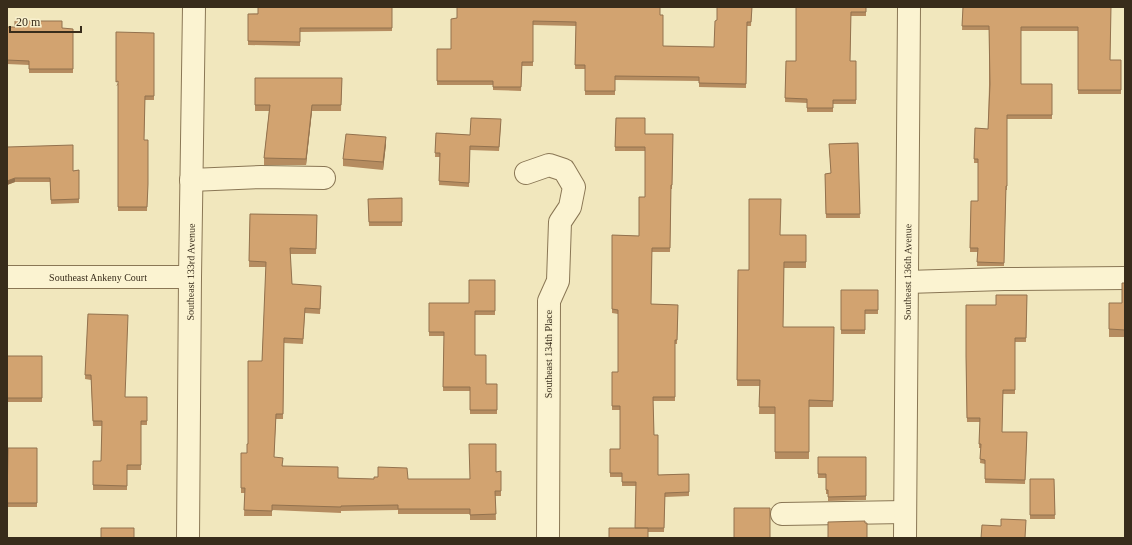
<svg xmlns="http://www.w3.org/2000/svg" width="1132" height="545" font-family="'Times New Roman',serif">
<rect width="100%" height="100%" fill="#f1e7bd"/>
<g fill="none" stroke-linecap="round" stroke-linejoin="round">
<g stroke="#8a7755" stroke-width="24">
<g id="minor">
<path d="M 526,173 L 549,165 L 564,170 L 574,187 L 570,207 L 560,222 L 558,281 L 549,301 L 548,538"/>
<path d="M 191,180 L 261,177 L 324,178"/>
<path id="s1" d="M 7,277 L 190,277"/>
<path d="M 907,282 L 1004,279 L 1125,278"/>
<path d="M 782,514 L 905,512"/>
<path id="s2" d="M 188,538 L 190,277 L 194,7"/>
<path id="s3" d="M 905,538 L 909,7"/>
</g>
</g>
<use href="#minor" stroke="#fbf3d1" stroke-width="22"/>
</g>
<path fill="#b58c60" d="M 392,7 L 392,31 L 300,32 L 300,46 L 248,45 L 248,14 Z
M 752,7 L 751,26 L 747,26 L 746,88 L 699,87 L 699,81 L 615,80 L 615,95 L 585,95 L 585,69 L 575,69 L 576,26 L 533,25 L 533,66 L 522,66 L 521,91 L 493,90 L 493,85 L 437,85 L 437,49 L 451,49 L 457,18 L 660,15 L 663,46 L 714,47 L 717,20 Z
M 796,7 L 866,7 L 866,16 L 851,16 L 850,61 L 856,61 L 856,104 L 833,104 L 833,112 L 807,112 L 807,103 L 785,102 L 786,61 L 796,61 Z
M 963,7 L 1111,7 L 1110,60 L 1121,60 L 1121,94 L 1078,94 L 1078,31 L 1021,31 L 1021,84 L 1052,84 L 1052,119 L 1007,119 L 1007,190 L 1006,190 L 1004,266 L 977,266 L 978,252 L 970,252 L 971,201 L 978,201 L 978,163 L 974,163 L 975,128 L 988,129 L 989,85 L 989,30 L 962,30 Z
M 7,27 L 73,29 L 73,73 L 29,73 L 29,65 L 7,64 Z
M 154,33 L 154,100 L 145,100 L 144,140 L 148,140 L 147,211 L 118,211 L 118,85 L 116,86 Z
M 255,78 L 342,78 L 341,111 L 312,111 L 306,165 L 264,165 L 264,158 L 269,111 L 255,111 Z
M 616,118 L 645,134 L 673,134 L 672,189 L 671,189 L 670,252 L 652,252 L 651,304 L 678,305 L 677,344 L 675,344 L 675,401 L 653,401 L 654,435 L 658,475 L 689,474 L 689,496 L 665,497 L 664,532 L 648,532 L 635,528 L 636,486 L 622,486 L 622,477 L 610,477 L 610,449 L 620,449 L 620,410 L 612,410 L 612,372 L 618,372 L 618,314 L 612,313 L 612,235 L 639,236 L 645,197 L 645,151 L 615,151 Z
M 501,123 L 499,151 L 470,150 L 469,187 L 439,185 L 440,157 L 435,157 L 436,133 L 470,135 Z
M 858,143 L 860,218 L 826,218 L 825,174 L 831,173 L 829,144 Z
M 386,144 L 383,170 L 343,166 L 343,159 Z
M 7,147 L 73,171 L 79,170 L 79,203 L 51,204 L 50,182 L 15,182 L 7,185 Z
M 402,198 L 402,226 L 369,226 L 368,199 Z
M 250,214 L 317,215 L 316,254 L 290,254 L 292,284 L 321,291 L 320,314 L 305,313 L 303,344 L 284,343 L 283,419 L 276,419 L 274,457 L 283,466 L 338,478 L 374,479 L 470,479 L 496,472 L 501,471 L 501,496 L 495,496 L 496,520 L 470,520 L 470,514 L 398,514 L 398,510 L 341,511 L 341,513 L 272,510 L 272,516 L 244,516 L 245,493 L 241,493 L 241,453 L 247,453 L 262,361 L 266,267 L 249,267 Z
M 781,235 L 806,235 L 806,268 L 784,268 L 783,327 L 834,327 L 833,407 L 809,407 L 809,459 L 775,459 L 775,414 L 759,414 L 760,386 L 737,386 L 738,270 L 749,270 Z
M 495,280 L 495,315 L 475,315 L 475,355 L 486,384 L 497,384 L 497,414 L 470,414 L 470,391 L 443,391 L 444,336 L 429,336 L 429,303 L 469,303 Z
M 1125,283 L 1125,337 L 1109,337 L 1109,303 L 1122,303 Z
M 841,290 L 878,290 L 878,314 L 865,314 L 865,334 L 841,334 Z
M 1027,295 L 1026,342 L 1015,342 L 1015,394 L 1003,394 L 1002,432 L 1027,432 L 1025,484 L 985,483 L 985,464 L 980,463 L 981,448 L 979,448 L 980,422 L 967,422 L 966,360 L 996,305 Z
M 88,314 L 125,397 L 147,397 L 147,425 L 141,425 L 141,470 L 127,470 L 127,490 L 93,490 L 93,461 L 101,461 L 102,426 L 93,426 L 91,380 L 85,379 Z
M 7,356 L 42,356 L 42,402 L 7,402 Z
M 8,448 L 37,448 L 37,507 L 7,507 Z
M 818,457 L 866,457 L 866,500 L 828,501 L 828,494 L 826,494 L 826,478 L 818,478 Z
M 1030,479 L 1054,479 L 1055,519 L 1030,519 Z"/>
<path fill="#93724e" d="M 312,105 L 312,111 L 306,165 L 306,159 Z
M 386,137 L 386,144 L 383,170 L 383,162 Z
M 15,178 L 15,182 L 7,185 L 7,181 Z"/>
<path fill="#d2a370" stroke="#93724e" d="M 258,7 L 392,7 L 392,28 L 300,28 L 300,42 L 248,41 L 248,14 L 258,14 Z
M 457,7 L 660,7 L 660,15 L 663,15 L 663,46 L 714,47 L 715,21 L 717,20 L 717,7 L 752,7 L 751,22 L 747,22 L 746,84 L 699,83 L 699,77 L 615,76 L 615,91 L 585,91 L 585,65 L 575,65 L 576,22 L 533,21 L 533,62 L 522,62 L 521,87 L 493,87 L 493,81 L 437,81 L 437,49 L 451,49 L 451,19 L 457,18 Z
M 796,7 L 866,7 L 866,12 L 851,12 L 850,61 L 856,61 L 856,100 L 833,100 L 833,108 L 807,108 L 807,99 L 785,98 L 786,61 L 796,61 Z
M 963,7 L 1111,7 L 1110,60 L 1121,60 L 1121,90 L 1078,90 L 1078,27 L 1021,27 L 1021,84 L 1052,84 L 1052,115 L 1007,115 L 1007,186 L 1006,186 L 1004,263 L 977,262 L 978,248 L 970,248 L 971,201 L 978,201 L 978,159 L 974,159 L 975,128 L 988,129 L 990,84 L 989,26 L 962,26 Z
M 15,21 L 62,21 L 62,28 L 73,29 L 73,69 L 29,69 L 29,61 L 7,60 L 7,27 L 15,27 Z
M 116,32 L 154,33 L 154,96 L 145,96 L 144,140 L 148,140 L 148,184 L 147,207 L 118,207 L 118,81 L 116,82 Z
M 255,78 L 342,78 L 341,105 L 312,105 L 306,159 L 264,158 L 270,105 L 255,105 Z
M 471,118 L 501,119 L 499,147 L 470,146 L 469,183 L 439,181 L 440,153 L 435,153 L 436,133 L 470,135 Z
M 616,118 L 645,118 L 645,134 L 673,134 L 672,185 L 671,185 L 670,248 L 652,248 L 651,304 L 678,305 L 677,340 L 675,340 L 675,397 L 653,397 L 654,435 L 658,435 L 658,475 L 689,474 L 689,492 L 665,493 L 664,528 L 635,528 L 636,482 L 622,482 L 622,473 L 610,473 L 610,449 L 620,449 L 620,406 L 612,406 L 612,372 L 618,372 L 618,310 L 612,309 L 612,235 L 639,236 L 639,197 L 645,197 L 645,147 L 615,147 Z
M 346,134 L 386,137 L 383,162 L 343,159 Z
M 858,143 L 860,214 L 826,214 L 825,174 L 831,173 L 829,144 Z
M 73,145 L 73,171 L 79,170 L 79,199 L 51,200 L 50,178 L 15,178 L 7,181 L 7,147 Z
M 402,198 L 402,222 L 369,222 L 368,199 Z
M 749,199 L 781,199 L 780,235 L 806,235 L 806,262 L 784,262 L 783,327 L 834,327 L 833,401 L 809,400 L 809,452 L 775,452 L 775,407 L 759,407 L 760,380 L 737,380 L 738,270 L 749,270 Z
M 250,214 L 317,215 L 316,249 L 290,248 L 292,284 L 321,286 L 320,309 L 305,308 L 303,339 L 284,338 L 283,414 L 276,414 L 274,457 L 283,458 L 282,466 L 338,467 L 338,478 L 374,479 L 374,477 L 378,477 L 378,467 L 407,468 L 408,479 L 470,479 L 469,444 L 496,444 L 496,472 L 501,471 L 501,491 L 495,491 L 496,514 L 470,515 L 470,509 L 398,509 L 398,505 L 341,506 L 341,507 L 272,505 L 272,511 L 244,510 L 245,488 L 241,488 L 241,453 L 247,453 L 247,444 L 248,444 L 248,361 L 262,361 L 266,262 L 249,261 Z
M 469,280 L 495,280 L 495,311 L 475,311 L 475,355 L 486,355 L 486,384 L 497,384 L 497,410 L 470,410 L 470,387 L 443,387 L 444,332 L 429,332 L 429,303 L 469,303 Z
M 1122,283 L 1125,283 L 1125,330 L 1109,329 L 1109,303 L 1122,303 Z
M 841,290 L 878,290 L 878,310 L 865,310 L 865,330 L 841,330 Z
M 996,295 L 1027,295 L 1026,338 L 1015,338 L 1015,390 L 1003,390 L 1002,432 L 1027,432 L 1025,480 L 985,479 L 985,460 L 980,459 L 981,444 L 979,444 L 980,418 L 967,418 L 966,356 L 966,305 L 996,305 Z
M 88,314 L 128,315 L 125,397 L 147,397 L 147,421 L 141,421 L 141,465 L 127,465 L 127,486 L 93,485 L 93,461 L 101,461 L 102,421 L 93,421 L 91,375 L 85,375 Z
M 7,356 L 42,356 L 42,398 L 7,398 Z
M 8,448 L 37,448 L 37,503 L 7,503 Z
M 818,457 L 866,457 L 866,496 L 828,497 L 828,490 L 826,490 L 826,474 L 818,474 Z
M 1030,479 L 1054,479 L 1055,515 L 1030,515 Z
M 734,508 L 770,508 L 770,538 L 734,538 Z
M 1001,519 L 1026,520 L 1025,538 L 981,538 L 982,525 L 1001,526 Z
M 865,521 L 865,523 L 867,523 L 867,538 L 828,538 L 828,522 Z
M 101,528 L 134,528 L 134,538 L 101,538 Z
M 609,528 L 648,528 L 648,538 L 609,538 Z"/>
<g text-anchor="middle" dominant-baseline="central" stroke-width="3" stroke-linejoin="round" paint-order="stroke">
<g font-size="10" fill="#382c1b" stroke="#f8f0cd">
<text stroke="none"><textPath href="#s2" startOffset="266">Southeast 133rd Avenue</textPath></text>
<text stroke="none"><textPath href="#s3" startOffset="266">Southeast 136th Avenue</textPath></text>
<text stroke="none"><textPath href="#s1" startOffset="91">Southeast Ankeny Court</textPath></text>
<text transform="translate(548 354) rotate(-90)">Southeast 134th Place</text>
</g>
</g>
<rect width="1132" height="545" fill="none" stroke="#382c1b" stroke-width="16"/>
<path d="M10 26v6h71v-6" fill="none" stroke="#382c1b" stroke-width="2"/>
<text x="16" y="26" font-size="12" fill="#382c1b" stroke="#f8f0cd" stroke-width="3" paint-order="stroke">20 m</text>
</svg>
